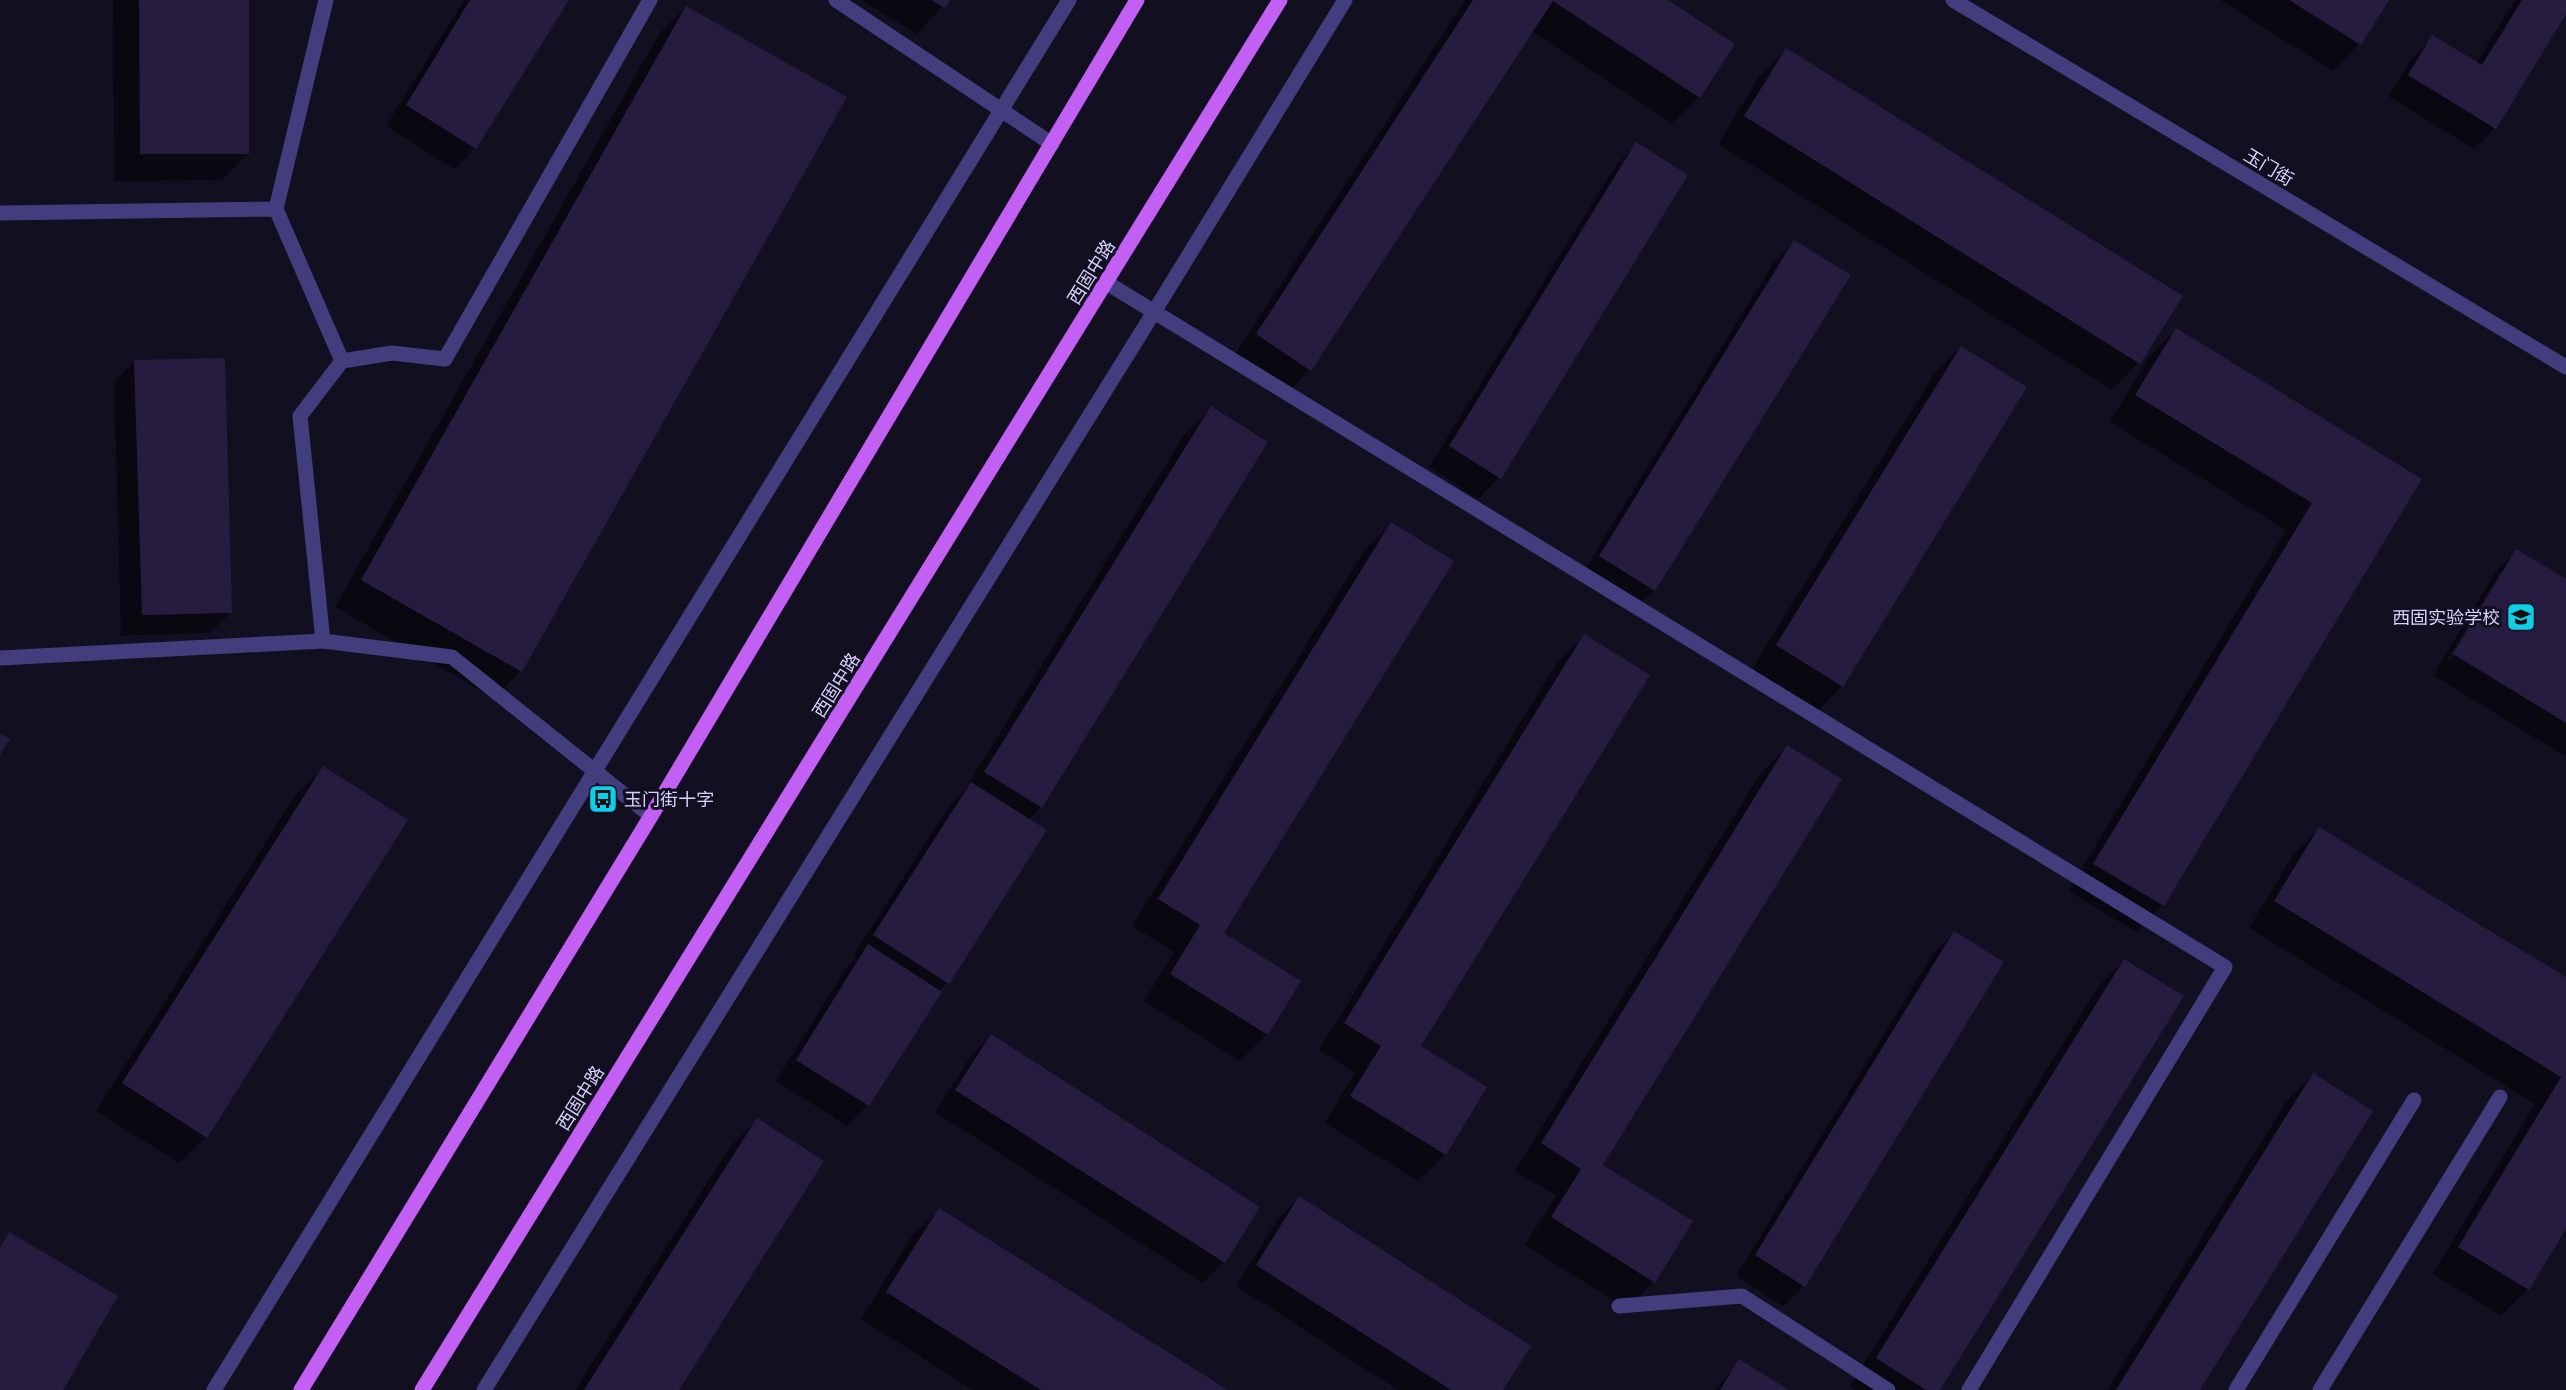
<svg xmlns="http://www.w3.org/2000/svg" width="2566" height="1390" font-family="Raleway,'Noto Sans SC',sans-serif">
<rect width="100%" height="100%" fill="#120f21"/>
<path fill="#0007" fill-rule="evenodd" d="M 113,0 L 247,0 L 248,154 L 221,180 L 114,181 Z
M 464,0 L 567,0 L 475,148 L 454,169 L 386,126 Z
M 861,0 L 948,0 L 917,34 Z
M 1465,0 L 1665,0 L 1699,97 L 1672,123 L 1531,31 L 1310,370 L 1284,397 L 1230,362 Z
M 2220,0 L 2387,0 L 2359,44 L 2333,71 Z
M 2515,0 L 2566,0 L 2566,11 L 2495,128 L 2474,149 L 2388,96 L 2412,58 L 2433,37 L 2476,64 Z
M 686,7 L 845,98 L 520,671 L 494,698 L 335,607 L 659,34 Z
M 1786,50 L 2139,363 L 2112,390 L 1718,144 L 1759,77 Z
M 1637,144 L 1499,478 L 1478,499 L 1429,467 L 1616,165 Z
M 1795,242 L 1654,590 L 1633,611 L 1580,577 L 1774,262 Z
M 2176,330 L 2420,479 L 2163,905 L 2136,932 L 2068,891 L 2286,530 L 2110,422 L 2149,356 Z
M 1961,347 L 1842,686 L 1815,713 L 1750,672 L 1934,374 Z
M 135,361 L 231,612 L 210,633 L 121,636 L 114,382 Z
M 1211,408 L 1041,807 L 1028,820 L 948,983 L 939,991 L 868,1105 L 847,1126 L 776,1081 L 847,967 L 856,958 L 853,956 L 950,805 L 964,791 L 1184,435 Z
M 1391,524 L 1222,933 L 1267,1034 L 1240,1061 L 1144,1001 L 1174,952 L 1132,926 L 1364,551 Z
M 2517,551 L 2566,581 L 2566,757 L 2433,675 L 2496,571 ZM 2500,573 L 2503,573 L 2450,661 L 2447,660 Z
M 1584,636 L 1419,1047 L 1485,1088 L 1445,1154 L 1418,1181 L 1325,1123 L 1355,1073 L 1319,1050 L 1557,663 Z
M 1787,747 L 1601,1166 L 1653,1282 L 1627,1309 L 1525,1245 L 1556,1196 L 1515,1171 L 1761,773 Z
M 323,768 L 206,1137 L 179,1163 L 96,1111 L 296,794 Z
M 2320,828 L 2566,978 L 2566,1226 L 2528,1289 L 2501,1316 L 2433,1274 L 2535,1104 L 2249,928 L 2293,855 Z
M 1954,933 L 1804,1286 L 1783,1306 L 1736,1276 L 1933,954 Z
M 2124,960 L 1938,1390 L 1857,1390 L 1850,1386 L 2098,987 Z
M 991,1036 L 1224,1262 L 1203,1283 L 935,1112 L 970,1057 Z
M 2313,1075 L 2198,1390 L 2107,1390 L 2286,1102 Z
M 757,1120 L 677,1390 L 575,1390 L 730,1147 Z
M 1299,1198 L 1501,1390 L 1398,1390 L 1236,1286 L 1278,1219 Z
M 939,1210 L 1225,1390 L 973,1390 L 861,1319 L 912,1236 Z
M 1740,1361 L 1786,1390 L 1714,1390 Z"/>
<path fill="#251c40" d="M 139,0 L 249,0 L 249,154 L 140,154 Z
M 470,0 L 569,0 L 476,149 L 406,105 Z
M 931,0 L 950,0 L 945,8 Z
M 1473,0 L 1668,0 L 1735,44 L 1700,98 L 1553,1 L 1311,371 L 1256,334 Z
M 2289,0 L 2389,0 L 2361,45 Z
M 2522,0 L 2566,0 L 2566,14 L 2496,129 L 2408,75 L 2432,35 L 2482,65 Z
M 686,6 L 847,97 L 522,672 L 361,580 Z
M 1786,48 L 2183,296 L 2140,364 L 1744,116 Z
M 1636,142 L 1688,175 L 1501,479 L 1449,446 Z
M 1794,240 L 1851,275 L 1655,591 L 1599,556 Z
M 2176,328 L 2422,479 L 2164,906 L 2093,864 L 2312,503 L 2135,395 Z
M 1961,346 L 2027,387 L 1843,687 L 1776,645 Z
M 225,358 L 232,613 L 142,615 L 134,360 Z
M 1211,406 L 1268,442 L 1042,808 L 984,772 Z
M 1391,522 L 1454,561 L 1224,933 L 1301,981 L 1268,1035 L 1170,974 L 1200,925 L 1158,899 Z
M 2516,549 L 2566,579 L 2566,723 L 2453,654 Z
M 1584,634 L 1650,675 L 1421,1046 L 1487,1087 L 1446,1155 L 1350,1096 L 1381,1046 L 1344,1023 Z
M 0,733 L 10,739 L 0,755 Z
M 1787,745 L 1842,779 L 1603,1165 L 1693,1221 L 1655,1283 L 1551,1217 L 1581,1169 L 1541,1143 Z
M 323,766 L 408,820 L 207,1138 L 122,1083 Z
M 971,782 L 1047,830 L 949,984 L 873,935 Z
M 2319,827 L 2566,977 L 2566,1229 L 2529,1290 L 2458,1247 L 2561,1077 L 2274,901 Z
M 1954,931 L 2004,962 L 1805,1287 L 1755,1255 Z
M 868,944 L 942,992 L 869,1106 L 796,1060 Z
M 2124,959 L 2184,996 L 1940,1390 L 1926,1390 L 1876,1358 Z
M 991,1034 L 1260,1207 L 1225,1263 L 955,1090 Z
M 2313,1073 L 2373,1111 L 2200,1390 L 2116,1390 Z
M 757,1118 L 824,1161 L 679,1390 L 584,1390 Z
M 1299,1196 L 1531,1346 L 1503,1390 L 1451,1390 L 1256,1265 Z
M 939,1208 L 1228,1390 L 1041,1390 L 886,1292 Z
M 9,1232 L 118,1296 L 63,1390 L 0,1390 L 0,1248 Z
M 1739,1359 L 1789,1390 L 1720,1390 Z"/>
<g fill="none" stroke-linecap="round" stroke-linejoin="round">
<path stroke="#423d7d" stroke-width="15" d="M 326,0 L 276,209 L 342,361
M 836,0 L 1052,144
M 1953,0 L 2566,367
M 0,213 L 276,209
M 1107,283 L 2225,967 L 1969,1390
M 323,641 L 300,416 L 342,361 L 392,353 L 445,359 L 650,0
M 0,658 L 323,641 L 452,657 L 651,816
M 1619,1306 L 1742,1296 L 1888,1390
M 214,1390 L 1069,0
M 484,1390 L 1154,312 L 1345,0
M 2236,1390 L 2414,1100
M 2320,1390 L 2500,1097"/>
<path stroke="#c260f4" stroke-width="15" d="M 301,1390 L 651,816 L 1137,0
M 422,1390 L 1280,0"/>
</g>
<defs>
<g id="school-square" transform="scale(1.5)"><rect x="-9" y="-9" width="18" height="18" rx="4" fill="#10cdea" stroke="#120f21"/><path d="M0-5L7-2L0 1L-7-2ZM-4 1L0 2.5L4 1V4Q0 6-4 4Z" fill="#111"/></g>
<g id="bus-square" transform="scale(1.5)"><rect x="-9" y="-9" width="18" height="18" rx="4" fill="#10cdea" stroke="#120f21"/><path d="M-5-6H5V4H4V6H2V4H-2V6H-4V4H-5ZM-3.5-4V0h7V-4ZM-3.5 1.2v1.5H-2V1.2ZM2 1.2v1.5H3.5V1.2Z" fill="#111"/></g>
</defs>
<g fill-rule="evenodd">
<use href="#school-square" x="2521" y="617"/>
<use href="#bus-square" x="603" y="799"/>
</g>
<g text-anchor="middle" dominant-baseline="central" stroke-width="6" stroke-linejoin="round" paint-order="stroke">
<g font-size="18" fill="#d8d2fc" stroke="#120f21">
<text transform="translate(2269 167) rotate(31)">玉门街</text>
<text transform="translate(1091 272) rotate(-58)">西固中路</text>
<text transform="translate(836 685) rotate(-58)">西固中路</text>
<text transform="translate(580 1098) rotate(-58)">西固中路</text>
</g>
<g font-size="18" fill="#d8d2fc" stroke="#120f21" text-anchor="end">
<text x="2500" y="617">西固实验学校</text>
<text x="624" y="799" text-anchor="start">玉门街十字</text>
</g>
</g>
</svg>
